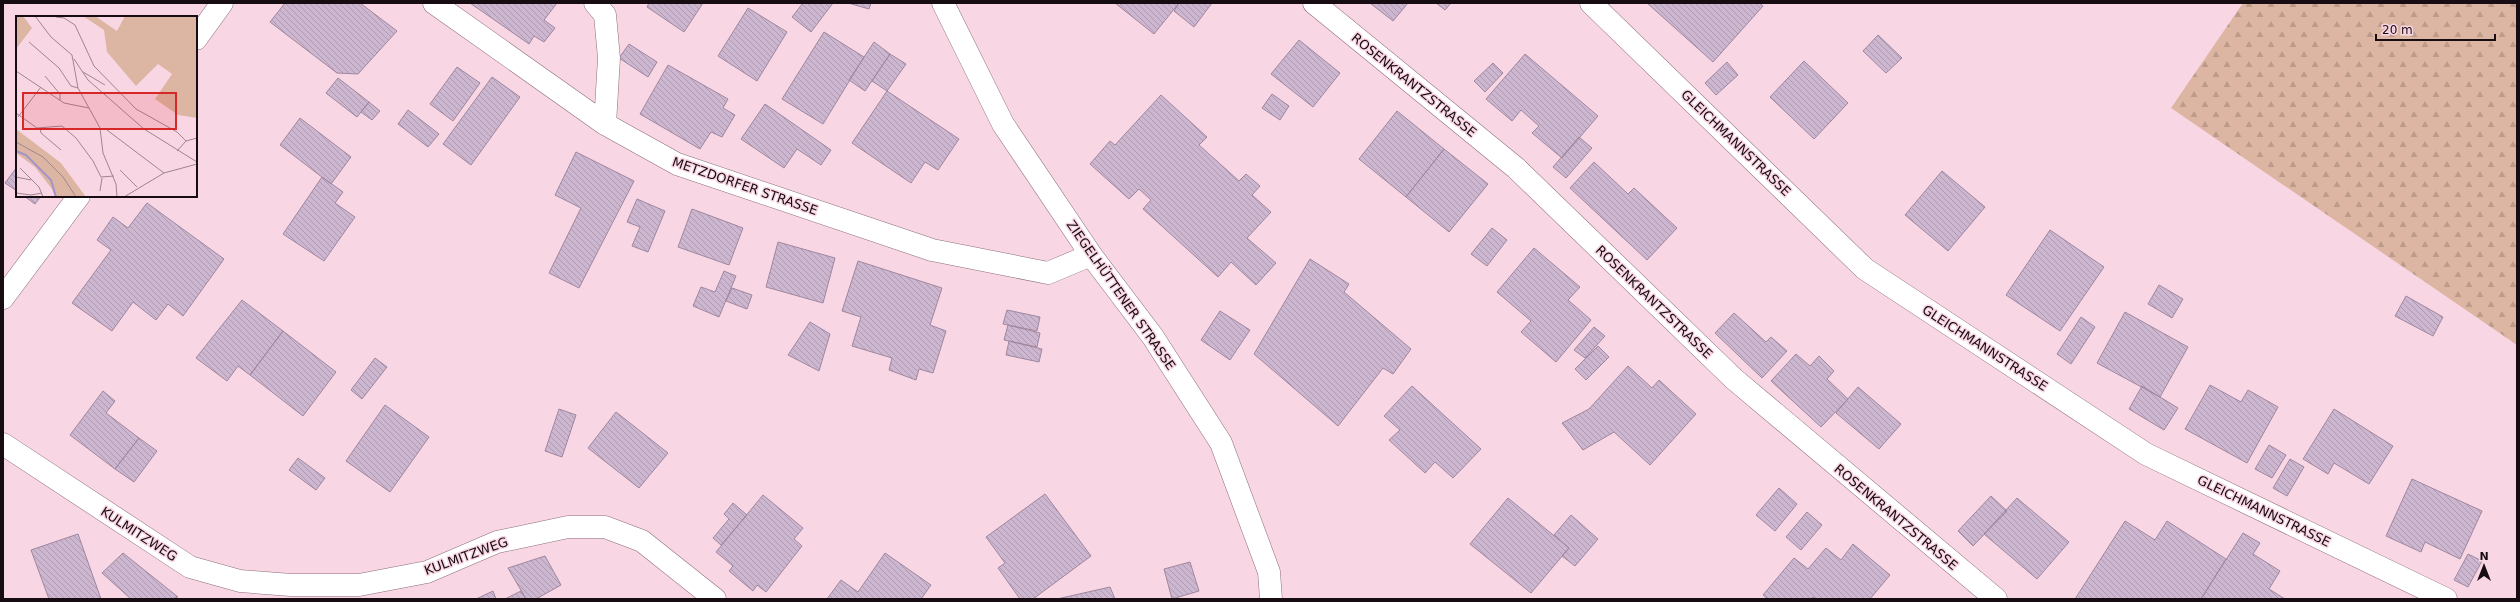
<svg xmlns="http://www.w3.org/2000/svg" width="2520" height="602" font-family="'DejaVu Sans',sans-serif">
<defs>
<pattern id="forest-firs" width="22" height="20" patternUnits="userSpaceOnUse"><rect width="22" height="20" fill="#ddb6a3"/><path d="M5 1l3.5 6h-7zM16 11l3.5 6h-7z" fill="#bd9b8b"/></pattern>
<pattern id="building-back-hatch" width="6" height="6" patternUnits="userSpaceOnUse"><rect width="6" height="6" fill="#cdb6cf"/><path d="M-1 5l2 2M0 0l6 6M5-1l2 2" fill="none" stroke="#af9bb1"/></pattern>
</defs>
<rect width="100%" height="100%" fill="#f9d6e4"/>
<path fill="url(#forest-firs)" d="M 2243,3 L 2517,3 L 2517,345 L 2171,108 Z"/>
<path fill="url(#building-back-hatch)" stroke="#9e879f" d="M 285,3 L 360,3 L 397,31 L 358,74 L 337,73 L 270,22 Z
M 470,3 L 557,3 L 544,20 L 555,28 L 544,42 L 534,36 L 529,44 Z
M 649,3 L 703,3 L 684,32 L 647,7 Z
M 803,3 L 833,3 L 811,32 L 792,17 Z
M 848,3 L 871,3 L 869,9 Z
M 1115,3 L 1179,3 L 1154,34 Z
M 1179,3 L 1212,3 L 1194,27 L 1174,11 Z
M 1370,3 L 1408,3 L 1393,21 Z
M 1436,3 L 1451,3 L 1445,10 Z
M 1647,3 L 1759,3 L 1763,6 L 1713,62 Z
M 748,8 L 787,32 L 757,81 L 718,56 Z
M 824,32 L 864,57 L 823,124 L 782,99 Z
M 1878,35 L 1902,58 L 1886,73 L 1863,51 Z
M 1299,40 L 1340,73 L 1313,107 L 1271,74 Z
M 874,42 L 890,54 L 865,91 L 849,80 Z
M 629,44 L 657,62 L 648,77 L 619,58 Z
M 890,54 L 906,64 L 887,91 L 872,81 Z
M 1525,54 L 1598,116 L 1562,158 L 1532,133 L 1539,126 L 1521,110 L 1512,121 L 1486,99 Z
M 1804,61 L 1848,103 L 1814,139 L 1770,97 Z
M 1727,62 L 1738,75 L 1716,95 L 1705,83 Z
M 1493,63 L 1503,73 L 1485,92 L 1474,81 Z
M 668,65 L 728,99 L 723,108 L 735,115 L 722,137 L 711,132 L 700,149 L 640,114 Z
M 457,67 L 480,83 L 453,121 L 430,104 Z
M 492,77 L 520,97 L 471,165 L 443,144 Z
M 338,78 L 369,102 L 357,117 L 326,93 Z
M 887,91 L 959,139 L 938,170 L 925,162 L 911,183 L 852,143 Z
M 1272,94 L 1289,106 L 1280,120 L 1262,108 Z
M 1161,95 L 1207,137 L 1199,145 L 1239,181 L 1246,174 L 1260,186 L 1252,195 L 1271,212 L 1247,238 L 1276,263 L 1256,285 L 1231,262 L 1218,277 L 1143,209 L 1151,200 L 1139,189 L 1129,199 L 1090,164 L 1110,141 L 1115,145 Z
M 369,102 L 380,111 L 372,120 L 361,112 Z
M 765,104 L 831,150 L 821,165 L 797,149 L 784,168 L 741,139 Z
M 408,110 L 439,134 L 428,147 L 398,124 Z
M 1397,111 L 1444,149 L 1406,197 L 1359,159 Z
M 300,118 L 351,157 L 331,184 L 280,145 Z
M 1579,137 L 1592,148 L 1566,178 L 1553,167 Z
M 1444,149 L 1488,184 L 1449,232 L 1406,197 Z
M 576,152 L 634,181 L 579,288 L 549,273 L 581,208 L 555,195 Z
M 1594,162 L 1628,194 L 1634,188 L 1677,228 L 1647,260 L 1570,188 Z
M 17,167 L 17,191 L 5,183 Z
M 1942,171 L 1985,207 L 1948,251 L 1905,215 Z
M 322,177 L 343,192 L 335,203 L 355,217 L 324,261 L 283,234 Z
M 24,196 L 41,196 L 35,204 Z
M 637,199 L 665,211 L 648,252 L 632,246 L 640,227 L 627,222 Z
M 147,203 L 224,259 L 183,316 L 168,304 L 156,320 L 133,302 L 112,331 L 72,303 L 111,250 L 97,240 L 113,217 L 128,228 Z
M 692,209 L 743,228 L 729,265 L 678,247 Z
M 1492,228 L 1507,240 L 1487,266 L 1471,254 Z
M 2050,230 L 2104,267 L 2060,331 L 2006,295 Z
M 778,242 L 835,258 L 823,303 L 766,287 Z
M 1534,248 L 1580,287 L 1568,300 L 1591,320 L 1556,362 L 1521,332 L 1531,321 L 1497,292 Z
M 1310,259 L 1349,284 L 1344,292 L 1411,349 L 1393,374 L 1383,368 L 1338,426 L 1254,354 Z
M 858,261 L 942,288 L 930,325 L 946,331 L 933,373 L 919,369 L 916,380 L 889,370 L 892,358 L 852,346 L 861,317 L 842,311 Z
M 724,271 L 736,276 L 719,317 L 693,306 L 701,287 L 715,292 Z
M 2159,285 L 2183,299 L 2172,318 L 2148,304 Z
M 732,288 L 752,295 L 747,309 L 726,301 Z
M 2406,296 L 2443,317 L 2433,336 L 2395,316 Z
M 242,300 L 283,331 L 250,375 L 238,366 L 227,381 L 196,358 Z
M 1007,310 L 1040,317 L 1037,331 L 1003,324 Z
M 1220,311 L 1250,330 L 1230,360 L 1201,340 Z
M 2125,312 L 2188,347 L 2160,397 L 2097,363 Z
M 1734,313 L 1766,342 L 1771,337 L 1787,351 L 1762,378 L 1715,333 Z
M 2081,317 L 2095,327 L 2071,364 L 2057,354 Z
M 810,322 L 830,334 L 819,371 L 788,355 Z
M 1008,325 L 1040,333 L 1037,347 L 1004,340 Z
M 1594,327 L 1605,336 L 1585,358 L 1574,350 Z
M 283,331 L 336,372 L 303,416 L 250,375 Z
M 1009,341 L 1042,349 L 1039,362 L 1006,355 Z
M 1598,346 L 1609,357 L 1586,380 L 1575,369 Z
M 1796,354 L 1810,366 L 1819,356 L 1834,371 L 1827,379 L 1848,399 L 1821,427 L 1771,381 Z
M 375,358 L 387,367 L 362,399 L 351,390 Z
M 1628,366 L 1652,388 L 1659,380 L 1696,414 L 1650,465 L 1614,432 L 1583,450 L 1562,423 L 1589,409 Z
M 2210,385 L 2241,402 L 2248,390 L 2278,407 L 2247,463 L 2185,429 Z
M 1412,386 L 1481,449 L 1453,478 L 1435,462 L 1425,473 L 1389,440 L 1400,430 L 1384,416 Z
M 2142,386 L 2178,408 L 2164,430 L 2129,409 Z
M 1858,387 L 1901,424 L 1879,449 L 1836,413 Z
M 103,391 L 115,401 L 106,413 L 139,438 L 115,469 L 70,435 Z
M 385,405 L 429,437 L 390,492 L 346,461 Z
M 559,409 L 576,415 L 562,457 L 545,451 Z
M 2334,409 L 2393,446 L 2369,484 L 2334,463 L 2328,474 L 2303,459 Z
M 616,412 L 668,453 L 639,488 L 588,448 Z
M 139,438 L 157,451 L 134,482 L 115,469 Z
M 2269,445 L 2286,455 L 2272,478 L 2255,469 Z
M 298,458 L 325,478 L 316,490 L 289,470 Z
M 2290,459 L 2304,467 L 2287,496 L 2273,488 Z
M 2412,479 L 2482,511 L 2460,559 L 2425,542 L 2421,552 L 2386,536 Z
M 1779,488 L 1797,504 L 1775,531 L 1756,515 Z
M 1045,494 L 1091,556 L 1033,599 L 1020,599 L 998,568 L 1005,563 L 986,537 Z
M 763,495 L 803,528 L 794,539 L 802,546 L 766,592 L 757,585 L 753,591 L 729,571 L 733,566 L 716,552 Z
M 1991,496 L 2007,511 L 1973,546 L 1958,531 Z
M 1508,498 L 1569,548 L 1531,593 L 1470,544 Z
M 2017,498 L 2069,542 L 2037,579 L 1984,534 Z
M 733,503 L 747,515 L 721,545 L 713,538 L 729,519 L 724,514 Z
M 1807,512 L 1822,525 L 1801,550 L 1786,537 Z
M 1571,515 L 1598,539 L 1575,566 L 1562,556 L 1569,548 L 1554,535 Z
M 2125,521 L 2155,540 L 2167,521 L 2226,559 L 2201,599 L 2075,599 Z
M 2243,533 L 2260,543 L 2253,554 L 2280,571 L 2269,589 L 2285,599 L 2201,599 Z
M 78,534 L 101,599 L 49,599 L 31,550 Z
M 1853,544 L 1890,575 L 1870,599 L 1816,599 L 1813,597 L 1811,599 L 1768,599 L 1763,595 L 1794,558 L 1808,569 L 1826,548 L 1841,560 Z
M 123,553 L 178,597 L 171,599 L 131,599 L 102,573 Z
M 885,553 L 931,585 L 921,599 L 827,599 L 841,580 L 858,592 Z
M 2468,554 L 2482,561 L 2468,587 L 2454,580 Z
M 545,556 L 561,585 L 536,599 L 526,599 L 508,568 Z
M 1190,562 L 1199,591 L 1172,599 L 1164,569 Z
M 1110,587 L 1115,599 L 1057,599 Z
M 493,591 L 496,599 L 476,599 Z
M 521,591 L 526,599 L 505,599 Z"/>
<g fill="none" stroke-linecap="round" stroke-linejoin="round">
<g stroke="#8c6e7a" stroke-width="23">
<path id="minor" d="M 434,3 L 605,124 L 677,164 L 932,250 L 1048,273 L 1091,255
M 595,3 L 605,15 L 609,58 L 605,124
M 943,3 L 1003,124 L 1091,255 L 1153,337 L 1221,443 L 1269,572 L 1271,599
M 1314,3 L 1516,168 L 1734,379 L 1996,599
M 1591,3 L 1865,269 L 2146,454 L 2446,599
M 196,39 L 222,3
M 3,298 L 79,196
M 3,444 L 190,567 L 240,581 L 291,585 L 359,585 L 427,572 L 497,542 L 568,527 L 605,527 L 642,541 L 715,599"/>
</g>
<use href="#minor" stroke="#fff" stroke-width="22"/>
</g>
<g text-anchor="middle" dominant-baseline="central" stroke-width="3" stroke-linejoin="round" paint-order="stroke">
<g font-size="13" fill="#170c11" stroke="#f9d6e4">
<text transform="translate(1414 85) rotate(39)">ROSENKRANTZSTRASSE</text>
<text transform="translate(1736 143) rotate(44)">GLEICHMANNSTRASSE</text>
<text transform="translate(745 186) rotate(19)">METZDORFER STRASSE</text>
<text transform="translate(1121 295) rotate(55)">ZIEGELHÜTTENER STRASSE</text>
<text transform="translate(1654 302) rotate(44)">ROSENKRANTZSTRASSE</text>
<text transform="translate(1985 348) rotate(33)">GLEICHMANNSTRASSE</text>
<text transform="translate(2264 511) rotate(26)">GLEICHMANNSTRASSE</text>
<text transform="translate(1896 517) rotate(40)">ROSENKRANTZSTRASSE</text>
<text transform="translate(139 534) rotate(33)">KULMITZWEG</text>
<text transform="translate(466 556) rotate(-20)">KULMITZWEG</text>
</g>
</g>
<g transform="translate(16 16)">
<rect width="181" height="181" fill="#f9d6e4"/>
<path d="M 0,0 L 7,0 L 16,12 L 0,33 ZM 0,113 L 45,147 L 70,181 L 39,181 L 36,173 L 19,151 L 0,137 Z" fill="#ddb6a3"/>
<path d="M 67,0 L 79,0 L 101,15 L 109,0 L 181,0 L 181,102 L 162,99 L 139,83 L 156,58 L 142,48 L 120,70 L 91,36 L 88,14 Z" fill="#ddb6a3"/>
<path fill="none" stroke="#a293ca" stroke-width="2" d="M 0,135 L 10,139 L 35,164 L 40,181"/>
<path fill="none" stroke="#9f8590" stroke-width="1" d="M 19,0 L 35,21 L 56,39 L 62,72 L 84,112 L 87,137 L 100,168 L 101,181M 40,1 L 48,2 L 59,9 L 78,50 L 120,93 L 161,116 L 170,125M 13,26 L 43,52 L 55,70 L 62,72M 58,43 L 72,64 L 128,113 L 181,146M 0,55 L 48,87 L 73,92M 67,56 L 89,69M 29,60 L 44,78 L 44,84M 0,97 L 21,112 L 46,110 L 60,122 L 77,145 L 85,161 L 98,160M 2,101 L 25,71M 24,112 L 25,117 L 45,134M 91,114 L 148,157M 0,126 L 27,141 L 47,161 L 60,181M 161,135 L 170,125 L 181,122M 4,152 L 23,171 L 27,181M 104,154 L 121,171M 0,161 L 15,164M 84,175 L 86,162M 0,177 L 15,179 L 26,177M 108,181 L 148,157 L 181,148"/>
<path fill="#d62828" fill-opacity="0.15" stroke="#d62828" stroke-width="2" d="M 7,77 L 160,77 L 160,113 L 7,113 Z"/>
<rect width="181" height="181" fill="none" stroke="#170c11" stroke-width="2"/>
</g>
<rect width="2520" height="602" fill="none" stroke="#170c11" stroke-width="8"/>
<g transform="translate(2484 566)" stroke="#f9d6e4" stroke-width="3" paint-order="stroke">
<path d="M0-3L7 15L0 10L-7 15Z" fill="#170c11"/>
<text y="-6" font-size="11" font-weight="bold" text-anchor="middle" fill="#170c11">N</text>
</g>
<path d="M2376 34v6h119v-6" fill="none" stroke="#170c11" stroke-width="2"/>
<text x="2382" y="34" font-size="12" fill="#170c11" stroke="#f9d6e4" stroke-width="3" paint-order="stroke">20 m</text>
</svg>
